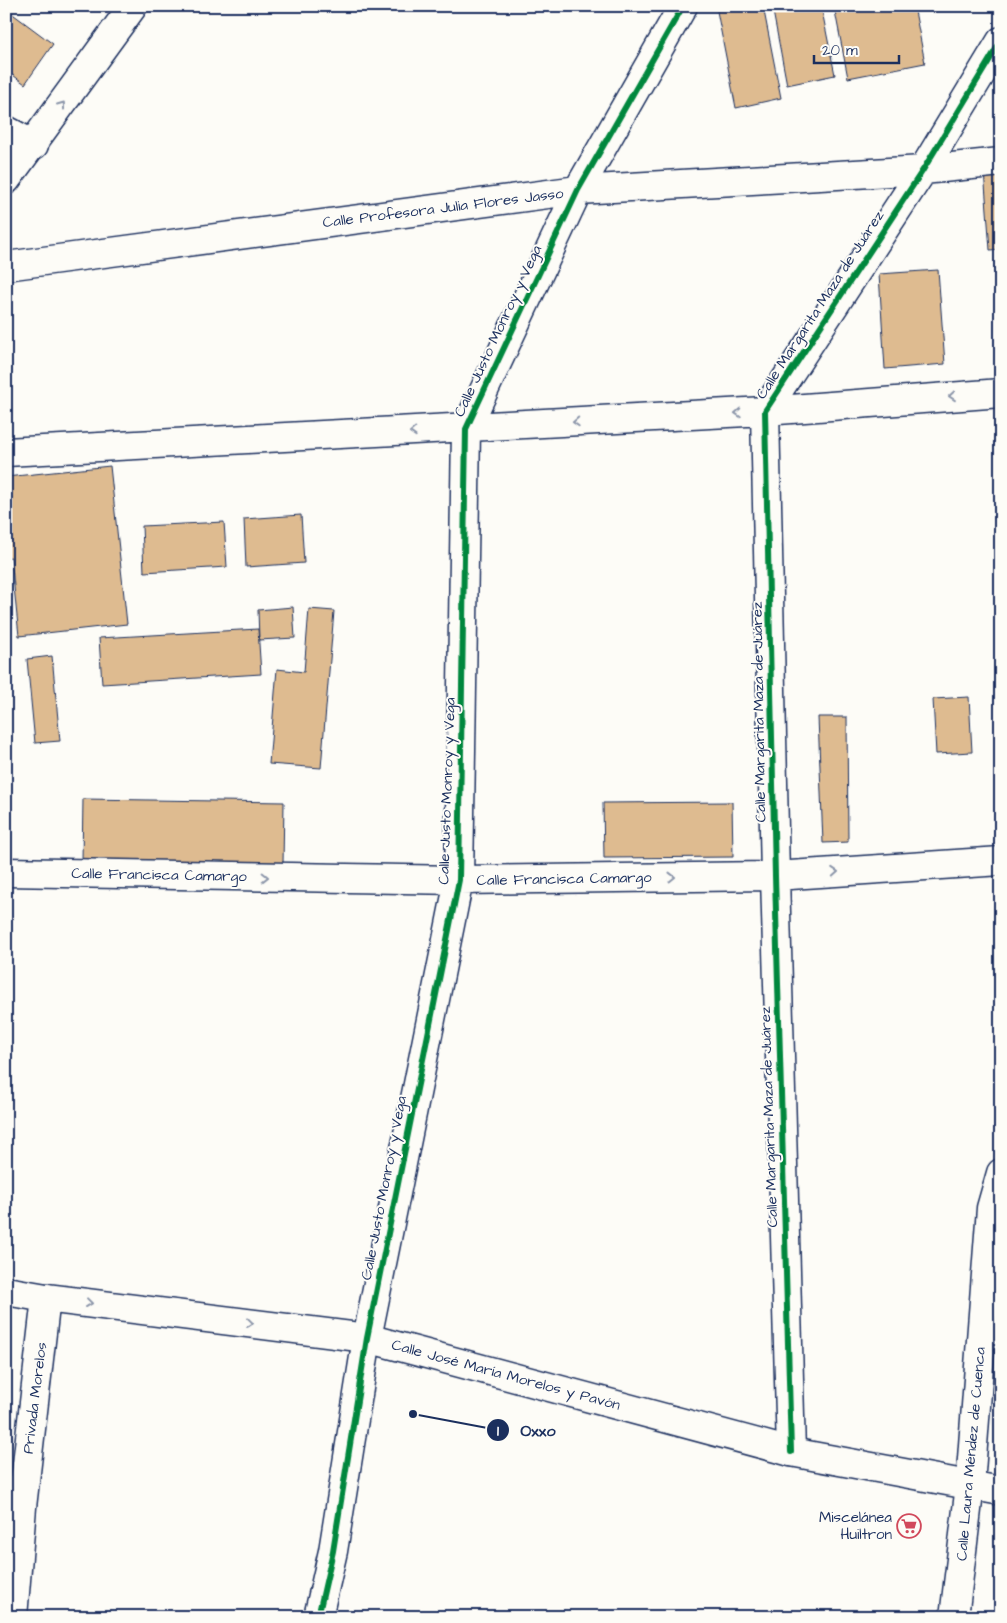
<svg xmlns="http://www.w3.org/2000/svg" width="1007" height="1623" font-family="'Architects Daughter',sans-serif">
<rect width="100%" height="100%" fill="#fdfcf7"/>
<filter id="ink" filterUnits="userSpaceOnUse"><feTurbulence type="fractalNoise" baseFrequency=".02" numOctaves="2"/><feDisplacementMap in="SourceGraphic" scale="10" xChannelSelector="R" yChannelSelector="G"/><feConvolveMatrix kernelMatrix="1 2 1 2 8 2 1 2 1" color-interpolation-filters="sRGB"/></filter>
<g filter="url(#ink)">
<path fill="#debb90" stroke="#1b2f5e" d="M 716,6 L 763,6 L 781,98 L 736,108 Z
M 772,6 L 821,6 L 835,75 L 787,85 Z
M 834,6 L 914,6 L 925,63 L 848,78 Z
M 6,9 L 53,44 L 25,84 L 6,70 Z
M 1001,170 L 1001,249 L 990,250 L 984,171 Z
M 938,270 L 945,364 L 885,369 L 879,274 Z
M 110,466 L 127,624 L 19,636 L 11,557 L 6,558 L 6,511 L 9,511 L 6,477 Z
M 301,515 L 304,563 L 246,567 L 244,519 Z
M 224,522 L 227,567 L 144,572 L 142,526 Z
M 293,607 L 295,638 L 259,640 L 258,610 Z
M 309,609 L 334,611 L 321,768 L 269,764 L 277,669 L 304,672 Z
M 258,629 L 261,674 L 102,684 L 99,638 Z
M 52,656 L 60,741 L 35,743 L 27,659 Z
M 969,697 L 972,752 L 936,754 L 933,699 Z
M 818,717 L 847,717 L 848,842 L 823,843 Z
M 83,799 L 284,802 L 283,864 L 82,861 Z
M 732,802 L 733,857 L 604,858 L 603,803 Z"/>
<g fill="none" stroke-linecap="round" stroke-linejoin="round">
<g stroke="#1b2f5e" stroke-width="31">
<path id="minor" d="M 6,130 L 34,145
M 6,266 L 578,190 L 923,170 L 1001,162
M 6,452 L 765,411 L 1001,393
M 6,872 L 459,880 L 775,876 L 1001,861
M 791,1452 L 775,876 L 765,411 L 923,170 L 1001,41
M 13,1617 L 22,1507 L 46,1298
M 318,1617 L 333,1551 L 367,1338 L 459,880 L 466,429 L 578,190 L 683,6
M 954,1617 L 970,1485 L 991,1208 L 1001,1173"/>
</g>
<g stroke="#1b2f5e" stroke-width="31">
<path id="tertiary" d="M 6,1291 L 46,1298 L 367,1338 L 791,1452 L 1001,1491"/>
</g>
<g stroke="#1b2f5e" stroke-width="31">
<path id="secondary" d="M 6,180 L 133,6"/>
</g>
<use href="#minor" stroke="#fdfcf7" stroke-width="28"/>
<use href="#tertiary" stroke="#fdfcf7" stroke-width="28"/>
<use href="#secondary" stroke="#fdfcf7" stroke-width="28"/>
<g stroke="#fdfcf7" stroke-width="9">
<path id="cycleway" d="M 791,1452 L 775,876 L 765,411 L 923,170 L 1001,41
M 318,1617 L 333,1551 L 367,1338 L 459,880 L 466,429 L 578,190 L 683,6"/>
</g>
<use href="#cycleway" stroke="#00873e" stroke-width="6"/>
</g>
<defs><path id="oneway-chevron" d="M-2-3.5L2.5 0L-2 3.5" fill="none" stroke-width="1.6" stroke-linecap="round" stroke-linejoin="round" transform="scale(1.25)"/></defs>
<g stroke="#8c96aa">
<use href="#oneway-chevron" transform="translate(62 105) rotate(-54)"/>
<use href="#oneway-chevron" transform="translate(952 396) rotate(175)"/>
<use href="#oneway-chevron" transform="translate(738 413) rotate(177)"/>
<use href="#oneway-chevron" transform="translate(576 422) rotate(177)"/>
<use href="#oneway-chevron" transform="translate(413 432) rotate(177)"/>
<use href="#oneway-chevron" transform="translate(835 872) rotate(-4)"/>
<use href="#oneway-chevron" transform="translate(265 877) rotate(1)"/>
<use href="#oneway-chevron" transform="translate(672 877) rotate(-1)"/>
<use href="#oneway-chevron" transform="translate(89 1303) rotate(7)"/>
<use href="#oneway-chevron" transform="translate(250 1323) rotate(7)"/>
</g>
</g>
<defs>
<g id="supermarket-ring" transform="scale(1.25)"><circle r="9.5" fill="#fdfcf7" stroke="#d1495b" stroke-width="1.5"/><path d="M-6-5.5h2.5l.6 2H6L4.5 2H-2.5L-4.4-4H-6ZM-1.5 3.2a1.3 1.3 0 1 0 .1 0ZM3 3.2a1.3 1.3 0 1 0 .1 0Z" fill="#d1495b"/></g>
</defs>
<g fill-rule="evenodd">
<use href="#supermarket-ring" x="909" y="1526"/>
</g>
<g text-anchor="middle" dominant-baseline="central" stroke-width="4" stroke-linejoin="round" paint-order="stroke">
<g font-size="15" fill="#1b2f5e" stroke="#fdfcf7">
<text transform="translate(443 208) rotate(-7)">Calle Profesora Julia Flores Jasso</text>
<text transform="translate(820 305) rotate(-57)">Calle Margarita Maza de Juárez</text>
<text transform="translate(498 331) rotate(-65)">Calle Justo Monroy y Vega</text>
<text transform="translate(759 712) rotate(-91)">Calle Margarita Maza de Juárez</text>
<text transform="translate(447 791) rotate(-88)">Calle Justo Monroy y Vega</text>
<text transform="translate(159 875) rotate(1)">Calle Francisca Camargo</text>
<text transform="translate(564 879) rotate(-1)">Calle Francisca Camargo</text>
<text transform="translate(769 1117) rotate(-92)">Calle Margarita Maza de Juárez</text>
<text transform="translate(384 1188) rotate(-79)">Calle Justo Monroy y Vega</text>
<text transform="translate(506 1375) rotate(15)">Calle José María Morelos y Pavón</text>
<text transform="translate(35 1398) rotate(-83)">Privada Morelos</text>
<text transform="translate(971 1454) rotate(-85)">Calle Laura Méndez de Cuenca</text>
</g>
<g font-size="15" fill="#1b2f5e" stroke="#fdfcf7" text-anchor="end">
<text x="892" y="1517">Miscelánea<tspan x="892" dy="17">Huiltron</tspan></text>
</g>
</g>
<path fill="none" stroke="#1b2f5e" stroke-width="2" d="M413 1414L498 1430"/>
<g fill="#1b2f5e" stroke="#fdfcf7" stroke-width="2">
<circle cx="413" cy="1414" r="5"/>
<circle cx="498" cy="1430" r="12"/>
</g>
<g font-size="15" text-anchor="middle" font-weight="bold" fill="#fff">
<text x="498" y="1436">1</text>
</g>
<g font-size="16" text-anchor="middle" font-weight="bold" fill="#1b2f5e" stroke="#fdfcf7" stroke-width="4" stroke-linejoin="round" paint-order="stroke">
<text x="538" y="1436">Oxxo</text>
</g>
<rect width="1007" height="1623" fill="none" stroke="#fdfcf7" stroke-width="25"/>
<rect x="12" y="12" width="982" height="1598" fill="none" stroke="#1b2f5e" stroke-width="2" filter="url(#ink)"/>
<path d="M814 55v8h85v-8" fill="none" stroke="#1b2f5e" stroke-width="2.5"/>
<text x="822" y="55" font-size="15" fill="#1b2f5e" stroke="#fdfcf7" stroke-width="4" paint-order="stroke">20 m</text>
</svg>
